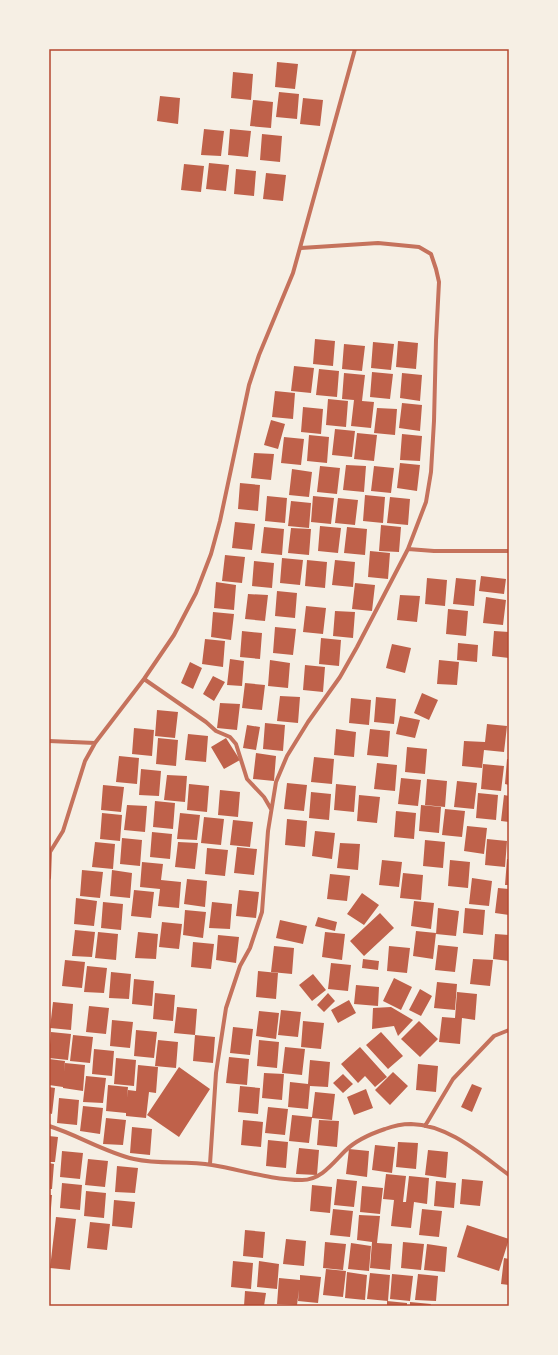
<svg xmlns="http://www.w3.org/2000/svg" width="558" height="1355" font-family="'Space Grotesk',sans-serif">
<rect width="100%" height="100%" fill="#f6efe4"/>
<path fill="#bf614a" d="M 277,62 L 298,64 L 295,89 L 275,87 Z
M 233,72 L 253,74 L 251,100 L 231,98 Z
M 279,92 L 299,94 L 297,119 L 276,117 Z
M 160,96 L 180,98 L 178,124 L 157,121 Z
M 303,98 L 323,100 L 320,126 L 300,124 Z
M 253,100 L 273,102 L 271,128 L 250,126 Z
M 204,129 L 224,131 L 221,156 L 201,155 Z
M 230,129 L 251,131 L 248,157 L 228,155 Z
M 262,134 L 282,136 L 280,162 L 260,160 Z
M 209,163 L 229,165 L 226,191 L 206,189 Z
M 184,164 L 204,166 L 201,192 L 181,190 Z
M 236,169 L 256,171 L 254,196 L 234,194 Z
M 266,173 L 286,175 L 283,201 L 263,199 Z
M 315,339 L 335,341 L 333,366 L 313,364 Z
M 398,341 L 418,343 L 416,369 L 396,367 Z
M 373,342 L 394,344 L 391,370 L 371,368 Z
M 344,344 L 365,346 L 362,371 L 342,369 Z
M 294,366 L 314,368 L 311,393 L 291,391 Z
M 319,369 L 339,371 L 337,397 L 316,395 Z
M 372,372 L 393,374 L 390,399 L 370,397 Z
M 344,373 L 365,375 L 362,401 L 374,402 L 371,428 L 351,426 L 354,400 L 342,399 Z
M 402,373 L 422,375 L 420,401 L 400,398 Z
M 275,391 L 295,393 L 293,419 L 272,417 Z
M 328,399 L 348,401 L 346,427 L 326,425 Z
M 402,403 L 422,405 L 420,431 L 399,428 Z
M 303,407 L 323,409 L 321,434 L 301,432 Z
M 377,408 L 397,409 L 395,435 L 374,433 Z
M 271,420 L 285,424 L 278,449 L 264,445 Z
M 335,429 L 355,431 L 352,457 L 332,455 Z
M 357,433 L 377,435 L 374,461 L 354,459 Z
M 402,434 L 422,436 L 420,461 L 400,460 Z
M 309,435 L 329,437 L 327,463 L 307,461 Z
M 284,437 L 304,439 L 301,465 L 281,463 Z
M 254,453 L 274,454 L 271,480 L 251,478 Z
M 400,463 L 420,465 L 417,491 L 397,488 Z
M 346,465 L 366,466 L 364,492 L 343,490 Z
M 320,466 L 340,468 L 337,494 L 317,492 Z
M 374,466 L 394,468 L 391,493 L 371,491 Z
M 292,469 L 312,472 L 309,497 L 289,495 Z
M 240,483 L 260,485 L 258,511 L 238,509 Z
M 365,495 L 385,497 L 383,523 L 363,521 Z
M 267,496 L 287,498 L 285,523 L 265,521 Z
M 313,496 L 334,498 L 331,524 L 311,522 Z
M 390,497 L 410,499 L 408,525 L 387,523 Z
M 338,498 L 358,500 L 355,525 L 335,523 Z
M 291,501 L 311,503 L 309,528 L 288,526 Z
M 235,522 L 255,524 L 252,550 L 232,548 Z
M 381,525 L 401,527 L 399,552 L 379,551 Z
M 320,526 L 341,528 L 338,553 L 318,551 Z
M 264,527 L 284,529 L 282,555 L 261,553 Z
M 347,527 L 367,529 L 365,555 L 344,553 Z
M 291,528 L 311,529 L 309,555 L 288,553 Z
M 370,551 L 390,553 L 388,579 L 368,577 Z
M 225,555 L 245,557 L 242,583 L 222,581 Z
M 282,558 L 303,560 L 300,585 L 280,583 Z
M 307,560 L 327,562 L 325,588 L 305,586 Z
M 335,560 L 355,562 L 353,587 L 332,585 Z
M 254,561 L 274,563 L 272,588 L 252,586 Z
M 481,576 L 506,579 L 504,594 L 479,591 Z
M 427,578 L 447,580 L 445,606 L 425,604 Z
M 456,578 L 476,580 L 474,606 L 453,604 Z
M 216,582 L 236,585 L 234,610 L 214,608 Z
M 355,583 L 375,585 L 372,611 L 352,609 Z
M 277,591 L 297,593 L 295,618 L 275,616 Z
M 248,594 L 268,595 L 265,621 L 245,619 Z
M 400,595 L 420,596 L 417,622 L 397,620 Z
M 486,597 L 506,600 L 503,625 L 483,623 Z
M 306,606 L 326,608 L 323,634 L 303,632 Z
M 448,609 L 468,611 L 466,636 L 446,634 Z
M 335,611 L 355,612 L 353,638 L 333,636 Z
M 213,612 L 234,614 L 231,640 L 211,637 Z
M 275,627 L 296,629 L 293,655 L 273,653 Z
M 242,631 L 262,633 L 260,659 L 240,657 Z
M 494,631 L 509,632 L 509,658 L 492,656 Z
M 321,638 L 341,640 L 339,666 L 319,664 Z
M 205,639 L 225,641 L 223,667 L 202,664 Z
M 458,643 L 478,645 L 477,662 L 457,660 Z
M 392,644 L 411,648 L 405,673 L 386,668 Z
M 230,659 L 244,661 L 242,686 L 227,685 Z
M 270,660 L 290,663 L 288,688 L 268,686 Z
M 439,660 L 459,662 L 457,685 L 437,684 Z
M 190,662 L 202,668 L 193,689 L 181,683 Z
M 305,665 L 325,667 L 323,692 L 303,690 Z
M 213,676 L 225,682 L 214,701 L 203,694 Z
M 245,683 L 265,685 L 262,710 L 242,708 Z
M 422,693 L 438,700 L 429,720 L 414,713 Z
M 280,696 L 300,697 L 298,723 L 277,721 Z
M 376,697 L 396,699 L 394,724 L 374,722 Z
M 351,698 L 371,700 L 369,725 L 349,723 Z
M 220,703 L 240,704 L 237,730 L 217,728 Z
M 157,710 L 178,712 L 175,738 L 155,736 Z
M 400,716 L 420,720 L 415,738 L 396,734 Z
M 265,723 L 285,725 L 283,751 L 263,749 Z
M 487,724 L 507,726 L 504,752 L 484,750 L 482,768 L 462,766 L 464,741 L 485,742 Z
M 247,725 L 260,727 L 256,750 L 243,748 Z
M 134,728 L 154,730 L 152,756 L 132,754 Z
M 336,729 L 356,732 L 354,757 L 334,755 Z
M 370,729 L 390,731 L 388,757 L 367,755 Z
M 188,734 L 208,736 L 206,762 L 185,760 Z
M 158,738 L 178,740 L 176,766 L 156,764 Z
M 226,738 L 240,760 L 224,769 L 211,747 Z
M 407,747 L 427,749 L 425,774 L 405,772 Z
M 256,753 L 276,756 L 274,781 L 253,779 Z
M 119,756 L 139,758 L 137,784 L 116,782 Z
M 314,757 L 334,759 L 332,784 L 311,782 Z
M 507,759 L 509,759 L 509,785 L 505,784 Z
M 377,763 L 397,765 L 395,791 L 374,789 Z
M 483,764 L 504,766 L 501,791 L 481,789 Z
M 141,769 L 161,771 L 159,796 L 139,795 Z
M 167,775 L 187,776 L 185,802 L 164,800 Z
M 401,778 L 421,780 L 418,806 L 398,804 Z
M 427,779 L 447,781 L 445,807 L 425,805 Z
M 457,781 L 477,783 L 474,809 L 454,807 Z
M 287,783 L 307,785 L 304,811 L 284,809 Z
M 189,784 L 209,786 L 207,812 L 187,810 Z
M 336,784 L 356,786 L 354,812 L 334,810 Z
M 103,785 L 124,787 L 121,812 L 101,810 Z
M 220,790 L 240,792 L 238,817 L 218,815 Z
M 311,792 L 331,794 L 329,820 L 309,818 Z
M 478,793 L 498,795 L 496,820 L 476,818 Z
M 359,795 L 380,797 L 377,823 L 357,821 Z
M 504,795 L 509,796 L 509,822 L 501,821 Z
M 155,801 L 175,803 L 173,829 L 153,827 Z
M 127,805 L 147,806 L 145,832 L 124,830 Z
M 421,805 L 441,807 L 439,833 L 419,831 Z
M 445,809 L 465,811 L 462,837 L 442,835 Z
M 396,811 L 416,813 L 414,839 L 394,837 Z
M 102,813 L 122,815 L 120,841 L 100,839 Z
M 180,813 L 200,815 L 197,840 L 177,839 Z
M 204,817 L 224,819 L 221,845 L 201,843 Z
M 287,819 L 307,821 L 305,847 L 285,845 Z
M 233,820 L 253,822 L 250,847 L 230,845 Z
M 467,826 L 487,828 L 484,854 L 464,851 Z
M 315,831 L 335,833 L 332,859 L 312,856 Z
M 152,832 L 172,834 L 170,859 L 150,857 Z
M 122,838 L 142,840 L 140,866 L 120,864 Z
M 487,839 L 507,841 L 505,867 L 485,865 Z
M 425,840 L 445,842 L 443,868 L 423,866 Z
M 95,842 L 115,844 L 113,869 L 92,867 Z
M 178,842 L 198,843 L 195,869 L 175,867 Z
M 340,843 L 360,844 L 358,870 L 337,868 Z
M 237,847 L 257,849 L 254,875 L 234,873 Z
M 207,848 L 228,850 L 225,876 L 205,874 Z
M 507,859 L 509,859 L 509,885 L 505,885 Z
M 382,860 L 402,862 L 399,887 L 379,885 Z
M 450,860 L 470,862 L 468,888 L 448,886 Z
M 142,862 L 163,864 L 161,880 L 181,882 L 179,908 L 158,906 L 160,889 L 140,887 Z
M 82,870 L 103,872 L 100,898 L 80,896 Z
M 112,870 L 132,873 L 130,898 L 110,896 Z
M 403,873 L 423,875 L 421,900 L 400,898 Z
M 330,874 L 350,876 L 347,901 L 327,899 Z
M 472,878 L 492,881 L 489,906 L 469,904 Z
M 187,879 L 207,881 L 205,907 L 184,904 Z
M 498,888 L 509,889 L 509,915 L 495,913 Z
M 134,890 L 154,892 L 151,918 L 131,916 Z
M 239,890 L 259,892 L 256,918 L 236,916 Z
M 362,893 L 379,905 L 364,925 L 347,914 Z
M 76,898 L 97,901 L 94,926 L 74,924 Z
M 414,901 L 434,903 L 431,929 L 411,926 Z
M 103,902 L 123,904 L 121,930 L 101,928 Z
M 212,902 L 232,904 L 230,929 L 209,928 Z
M 438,908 L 459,911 L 456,936 L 436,934 Z
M 465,908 L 485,910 L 483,935 L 463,933 Z
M 185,910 L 206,912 L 203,938 L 183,935 Z
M 380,913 L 394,928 L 364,956 L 350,941 Z
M 318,917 L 337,922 L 335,931 L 315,926 Z
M 280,920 L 307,926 L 303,944 L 276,938 Z
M 162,922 L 182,924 L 179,949 L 159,947 Z
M 75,930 L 95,932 L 92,957 L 72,956 Z
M 416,931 L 436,933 L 433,959 L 413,956 Z
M 98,932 L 118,934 L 116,960 L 95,958 Z
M 138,932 L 158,934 L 156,959 L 135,958 Z
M 325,932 L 345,934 L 342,960 L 322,957 Z
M 495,934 L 509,935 L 509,961 L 493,959 Z
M 218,935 L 239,937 L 236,963 L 216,960 Z
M 193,942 L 214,944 L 211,969 L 191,967 Z
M 438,945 L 458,947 L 455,972 L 435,970 Z
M 274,946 L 294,948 L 292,974 L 271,972 Z
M 389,946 L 410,948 L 407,973 L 387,971 Z
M 363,959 L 379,961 L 378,970 L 362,968 Z
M 473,959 L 493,960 L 490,986 L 470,984 Z
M 65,960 L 85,962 L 82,988 L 62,986 Z
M 331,963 L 351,965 L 348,991 L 328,989 Z
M 87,966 L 107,968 L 104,993 L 84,992 Z
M 258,971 L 278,973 L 276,999 L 256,997 Z
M 111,972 L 131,974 L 129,999 L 109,998 Z
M 313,974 L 326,990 L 312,1001 L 299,985 Z
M 394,978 L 412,987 L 401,1010 L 383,1001 Z
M 134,979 L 154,981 L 152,1006 L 132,1004 Z
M 437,982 L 457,984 L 455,1010 L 434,1008 Z
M 356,985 L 379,987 L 378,1006 L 354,1004 Z
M 420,989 L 432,996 L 421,1016 L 409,1010 Z
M 457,992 L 477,994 L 475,1020 L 462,1018 L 460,1044 L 439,1042 L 442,1017 L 455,1018 Z
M 155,993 L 175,995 L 173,1021 L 153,1019 Z
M 328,993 L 335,1001 L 324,1012 L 317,1005 Z
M 349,1000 L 356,1013 L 338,1023 L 331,1010 Z
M 53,1002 L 73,1004 L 71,1030 L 50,1028 Z
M 89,1006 L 109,1008 L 106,1034 L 86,1032 Z
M 177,1007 L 197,1009 L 195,1035 L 174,1033 Z
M 391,1007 L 413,1020 L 398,1036 L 394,1026 L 372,1029 L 373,1008 Z
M 281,1010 L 301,1012 L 298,1037 L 278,1035 Z
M 259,1011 L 279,1013 L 276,1039 L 256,1036 Z
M 112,1020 L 133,1022 L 130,1048 L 110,1046 Z
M 303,1021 L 324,1023 L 321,1049 L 301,1047 Z
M 419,1021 L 438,1039 L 420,1057 L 401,1039 Z
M 233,1027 L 253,1029 L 250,1055 L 230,1053 Z
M 136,1030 L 157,1032 L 154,1058 L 134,1056 Z
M 51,1032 L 71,1034 L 68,1060 L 49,1058 Z
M 381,1032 L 403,1056 L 388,1069 L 366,1045 Z
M 73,1035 L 93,1037 L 90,1063 L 70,1061 Z
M 195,1035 L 215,1037 L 213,1063 L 193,1061 Z
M 158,1040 L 178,1042 L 176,1068 L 155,1066 Z
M 259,1040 L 279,1042 L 277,1068 L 257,1066 Z
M 285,1047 L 305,1049 L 302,1075 L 282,1073 Z
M 360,1047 L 387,1077 L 375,1087 L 365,1076 L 358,1083 L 341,1064 Z
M 94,1049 L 114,1051 L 112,1076 L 92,1074 Z
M 229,1057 L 249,1059 L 247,1085 L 226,1083 Z
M 116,1058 L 136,1060 L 134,1086 L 114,1084 Z
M 49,1059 L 65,1061 L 64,1072 L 65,1063 L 85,1065 L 83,1091 L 63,1088 L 63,1087 L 49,1085 Z
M 310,1060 L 330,1062 L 328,1087 L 310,1086 L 308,1109 L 288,1107 L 290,1082 L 308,1084 Z
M 418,1064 L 438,1066 L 436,1092 L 416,1090 Z
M 138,1065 L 158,1067 L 156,1093 L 149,1092 L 146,1118 L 126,1116 L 126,1113 L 106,1111 L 108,1085 L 128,1087 L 127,1098 L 128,1090 L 136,1091 Z
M 179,1067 L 210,1089 L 179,1137 L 147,1115 Z
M 393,1072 L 408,1086 L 390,1105 L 375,1090 Z
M 264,1073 L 284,1074 L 282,1100 L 262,1098 Z
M 343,1074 L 353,1084 L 343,1093 L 333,1083 Z
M 86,1076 L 106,1078 L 103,1103 L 83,1102 Z
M 472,1084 L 482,1088 L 472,1112 L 461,1107 Z
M 240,1086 L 260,1088 L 258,1114 L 238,1112 Z
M 49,1087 L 55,1088 L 52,1114 L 49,1113 Z
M 366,1089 L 373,1108 L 354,1115 L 347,1097 Z
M 315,1092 L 335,1094 L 332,1120 L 312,1118 L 309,1143 L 289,1141 L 292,1115 L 312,1117 Z
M 59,1098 L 79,1100 L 77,1125 L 57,1123 Z
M 83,1106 L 103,1108 L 100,1134 L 80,1131 Z
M 268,1107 L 288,1109 L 285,1135 L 265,1133 Z
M 106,1118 L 126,1120 L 123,1145 L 103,1144 Z
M 243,1120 L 263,1122 L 261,1147 L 241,1145 Z
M 319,1120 L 339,1121 L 337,1147 L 317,1145 Z
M 132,1127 L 152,1129 L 150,1155 L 130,1153 Z
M 49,1136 L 58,1137 L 55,1162 L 49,1162 Z
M 268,1140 L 288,1142 L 286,1168 L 266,1166 Z
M 398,1142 L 418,1143 L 416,1169 L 396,1167 Z
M 375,1145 L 395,1147 L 392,1173 L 372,1170 Z
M 299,1148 L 319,1150 L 317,1175 L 296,1174 Z
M 349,1149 L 369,1151 L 367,1177 L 346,1174 Z
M 428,1150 L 448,1152 L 446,1178 L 425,1175 Z
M 62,1151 L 83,1153 L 80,1179 L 60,1177 Z
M 88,1159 L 108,1161 L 105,1187 L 85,1185 Z
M 49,1163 L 54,1164 L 52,1189 L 49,1189 Z
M 117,1166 L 138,1168 L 135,1193 L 115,1192 Z
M 386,1174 L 406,1176 L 403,1202 L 406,1202 L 409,1176 L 429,1178 L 427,1204 L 414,1202 L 411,1228 L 391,1226 L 394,1200 L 383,1199 Z
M 337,1179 L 357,1181 L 354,1207 L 334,1205 Z
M 462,1179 L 483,1181 L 480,1206 L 460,1204 Z
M 436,1181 L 456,1183 L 454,1208 L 434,1206 Z
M 62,1183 L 82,1185 L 80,1210 L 60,1208 Z
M 312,1185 L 332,1187 L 330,1213 L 310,1211 Z
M 362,1186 L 383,1188 L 380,1214 L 360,1212 Z
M 86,1191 L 106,1193 L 104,1218 L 84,1216 Z
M 49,1195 L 52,1195 L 50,1221 L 49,1221 Z
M 114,1200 L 135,1202 L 132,1228 L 112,1226 Z
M 333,1209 L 353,1211 L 350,1237 L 330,1235 Z
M 422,1209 L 442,1211 L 439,1237 L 419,1235 Z
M 359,1215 L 380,1216 L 377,1243 L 392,1244 L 390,1270 L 370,1268 L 372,1242 L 357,1240 Z
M 56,1217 L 76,1219 L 70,1270 L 50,1268 Z
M 90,1222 L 110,1224 L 107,1250 L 87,1248 Z
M 467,1225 L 509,1239 L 499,1271 L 457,1257 Z
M 245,1230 L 265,1232 L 263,1258 L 243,1256 Z
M 286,1239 L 306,1241 L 304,1266 L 283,1264 Z
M 325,1242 L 346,1244 L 343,1270 L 323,1268 Z
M 403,1242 L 424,1244 L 421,1270 L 401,1268 Z
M 351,1243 L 371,1246 L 369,1271 L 348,1269 Z
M 427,1244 L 447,1247 L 445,1272 L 424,1270 Z
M 504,1258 L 509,1259 L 509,1285 L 501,1284 Z
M 233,1261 L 253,1263 L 251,1289 L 231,1287 Z
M 259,1261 L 279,1264 L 277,1289 L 257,1287 Z
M 326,1269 L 346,1271 L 343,1297 L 323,1295 Z
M 347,1272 L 367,1275 L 365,1300 L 345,1298 Z
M 370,1273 L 390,1275 L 388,1301 L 367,1299 Z
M 392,1274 L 413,1276 L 410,1301 L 390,1299 Z
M 418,1274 L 438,1276 L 436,1301 L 415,1300 Z
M 300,1275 L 321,1277 L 318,1303 L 298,1301 L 299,1290 L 297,1305 L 277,1304 L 279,1278 L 300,1280 Z
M 245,1291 L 266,1293 L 264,1306 L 244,1306 Z
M 387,1301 L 407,1303 L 407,1306 L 387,1306 Z
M 410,1302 L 431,1304 L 430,1306 L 410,1306 Z"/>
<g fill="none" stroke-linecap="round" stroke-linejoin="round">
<path stroke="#c5725c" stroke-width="4" d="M 408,549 L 434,551 L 509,551
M 144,679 L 206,722 L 216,731 L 230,737 L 236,744 L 247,779 L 264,797 L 271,809
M 49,741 L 95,743
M 49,878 L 50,852 L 63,831 L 85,761 L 95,743 L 144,679 L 174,635 L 196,593 L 211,554 L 220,521 L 249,385 L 259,355 L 293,273 L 355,49
M 49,1126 C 78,1135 104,1152 134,1159 C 160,1165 186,1160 212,1165 C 242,1170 271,1180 302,1180 C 321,1180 333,1163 345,1151 C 356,1140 370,1134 385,1129 C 393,1126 402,1124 411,1124 C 449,1125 480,1154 509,1175
M 425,1126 L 453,1079 L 494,1036 L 509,1030
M 210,1164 L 216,1073 L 226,1008 L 240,966 L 250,948 L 262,912 L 268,831 L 276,782 L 287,756 L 308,722 L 340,677 L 357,647 L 408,549 L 426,502 L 431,472 L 434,421 L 436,340 L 439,282 L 436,269 L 431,254 L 419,247 L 378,243 L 301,248"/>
</g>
<rect width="558" height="1355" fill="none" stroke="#f6efe4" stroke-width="100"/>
<rect x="50" y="50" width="458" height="1255" fill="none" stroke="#b5482f" stroke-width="1.5"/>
</svg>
